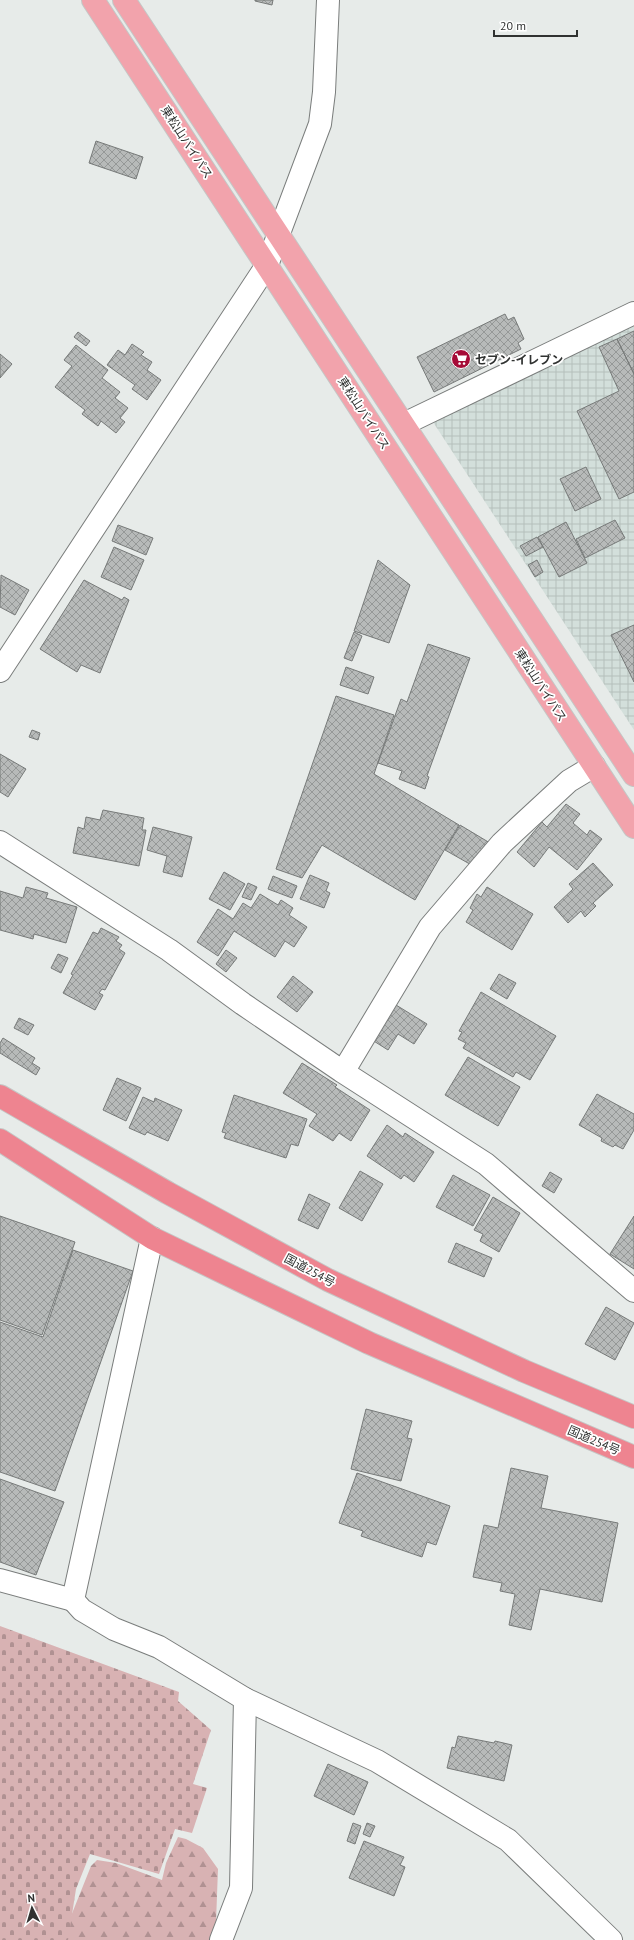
<svg xmlns="http://www.w3.org/2000/svg" width="634" height="1940" font-family="'PT Sans','Noto Sans JP',sans-serif">
<defs>
<pattern id="industrial-grid" width="8" height="8" patternUnits="userSpaceOnUse"><rect width="8" height="8" fill="#d3dfdb"/><path d="M0 4h8M4 0v8" fill="none" stroke="#b5c0bc"/></pattern>
<pattern id="forest-firs" width="22" height="20" patternUnits="userSpaceOnUse"><rect width="22" height="20" fill="#d8b2b3"/><path d="M5 1l3.5 6h-7zM16 11l3.5 6h-7z" fill="#b09192"/></pattern>
<pattern id="cemetery-stones" width="16" height="16" patternUnits="userSpaceOnUse"><rect width="16" height="16" fill="#d8b2b3"/><path d="M2 7V4a2 2 0 0 1 4 0v3zM10 15v-3a2 2 0 0 1 4 0v3z" fill="#b09192"/></pattern>
<pattern id="building-cross-hatch" width="8" height="8" patternUnits="userSpaceOnUse"><rect width="8" height="8" fill="#b7bab9"/><path d="M0 0l8 8M0 8l8-8" fill="none" stroke="#959897"/></pattern>
</defs>
<rect width="100%" height="100%" fill="#e7ebe9"/>
<path fill="url(#industrial-grid)" d="M 634,322 L 634,730 L 431,419 Z"/>
<path fill="url(#forest-firs)" d="M 178,1837 L 186,1839 L 203,1848 L 218,1869 L 216,1922 L 232,1940 L 55,1940 L 69,1921 L 91,1866 L 97,1860 L 116,1863 L 162,1880 L 166,1863 Z"/>
<path fill="url(#cemetery-stones)" d="M 0,1626 L 179,1692 L 178,1701 L 211,1730 L 193,1784 L 207,1788 L 192,1833 L 175,1829 L 159,1874 L 90,1854 L 76,1889 L 68,1940 L 0,1940 Z"/>
<path fill="url(#building-cross-hatch)" stroke="#777a79" d="M 255,0 L 273,0 L 272,5 L 255,1 Z
M 96,141 L 143,157 L 136,179 L 89,163 Z
M 505,314 L 508,320 L 514,317 L 524,339 L 518,343 L 521,349 L 434,392 L 417,357 Z
M 634,331 L 634,374 L 617,339 Z
M 78,332 L 90,341 L 86,346 L 74,337 Z
M 617,339 L 634,374 L 634,492 L 619,499 L 577,411 L 619,391 L 599,347 Z
M 132,344 L 144,352 L 141,355 L 152,362 L 147,370 L 161,380 L 147,400 L 132,389 L 135,385 L 107,365 L 118,350 L 125,355 Z
M 76,345 L 108,370 L 102,378 L 120,392 L 115,398 L 128,408 L 120,418 L 125,422 L 116,433 L 101,421 L 98,426 L 82,414 L 85,410 L 55,387 L 72,366 L 64,360 Z
M 0,354 L 12,364 L 0,378 Z
M 586,467 L 601,499 L 575,511 L 560,479 Z
M 615,520 L 625,538 L 585,558 L 576,539 Z
M 566,522 L 587,563 L 559,577 L 538,537 Z
M 118,525 L 153,538 L 146,555 L 112,541 Z
M 537,537 L 543,547 L 526,556 L 520,546 Z
M 114,547 L 144,560 L 131,590 L 101,577 Z
M 378,560 L 410,585 L 389,643 L 354,631 Z
M 537,560 L 543,572 L 535,577 L 528,565 Z
M 1,575 L 29,590 L 15,615 L 0,607 Z
M 84,580 L 122,600 L 124,597 L 129,600 L 100,673 L 81,665 L 77,672 L 40,649 Z
M 634,625 L 634,682 L 611,635 Z
M 354,632 L 362,636 L 352,661 L 344,658 Z
M 428,644 L 470,658 L 427,776 L 429,777 L 425,789 L 399,779 L 402,771 L 378,763 L 401,699 L 407,702 Z
M 346,667 L 374,677 L 368,694 L 340,685 Z
M 336,696 L 394,715 L 374,774 L 459,825 L 415,900 L 322,845 L 302,878 L 276,869 Z
M 32,730 L 40,733 L 38,740 L 29,737 Z
M 0,754 L 26,769 L 8,797 L 0,792 Z
M 566,804 L 580,814 L 573,823 L 587,835 L 590,830 L 602,839 L 577,870 L 549,847 L 534,867 L 517,852 L 542,822 L 547,827 Z
M 103,810 L 144,818 L 142,830 L 146,830 L 139,866 L 73,853 L 78,827 L 84,829 L 86,817 L 100,820 Z
M 460,825 L 490,843 L 475,867 L 445,850 Z
M 153,827 L 192,837 L 182,877 L 163,872 L 167,856 L 147,850 Z
M 593,863 L 613,885 L 593,903 L 596,906 L 585,917 L 581,911 L 568,923 L 554,907 L 573,889 L 569,884 Z
M 224,872 L 245,884 L 230,910 L 209,899 Z
M 310,875 L 329,883 L 326,891 L 330,893 L 324,908 L 300,899 Z
M 273,876 L 297,886 L 292,898 L 268,889 Z
M 248,883 L 257,887 L 251,900 L 242,897 Z
M 26,887 L 48,893 L 46,898 L 77,907 L 66,943 L 34,934 L 33,939 L 0,930 L 0,891 L 23,898 Z
M 487,887 L 533,914 L 512,950 L 466,922 L 473,910 L 470,908 L 477,894 L 481,897 Z
M 260,894 L 278,905 L 281,900 L 293,908 L 289,915 L 307,927 L 294,947 L 285,941 L 275,957 L 234,931 L 218,956 L 197,942 L 218,909 L 233,919 L 243,903 L 251,908 Z
M 101,928 L 119,937 L 116,941 L 122,945 L 119,949 L 125,953 L 105,990 L 102,989 L 99,993 L 103,995 L 95,1010 L 63,993 L 73,975 L 71,974 L 93,932 L 98,934 Z
M 226,950 L 237,958 L 226,972 L 216,964 Z
M 58,954 L 68,958 L 61,973 L 51,968 Z
M 499,974 L 516,983 L 507,999 L 490,989 Z
M 293,976 L 313,992 L 297,1012 L 277,997 Z
M 481,992 L 556,1036 L 530,1080 L 516,1072 L 513,1077 L 463,1048 L 466,1043 L 458,1039 L 462,1032 L 459,1031 Z
M 396,1005 L 427,1024 L 414,1044 L 398,1034 L 388,1050 L 369,1038 Z
M 19,1018 L 34,1025 L 28,1035 L 14,1028 Z
M 3,1038 L 35,1058 L 32,1063 L 40,1068 L 36,1075 L 0,1053 L 0,1043 Z
M 468,1057 L 520,1087 L 498,1126 L 445,1095 Z
M 302,1063 L 337,1085 L 335,1087 L 370,1110 L 351,1141 L 339,1133 L 333,1141 L 309,1126 L 317,1114 L 283,1093 Z
M 117,1078 L 141,1088 L 126,1121 L 103,1110 Z
M 597,1094 L 634,1114 L 634,1130 L 623,1149 L 615,1145 L 613,1147 L 601,1141 L 602,1138 L 579,1125 Z
M 234,1095 L 307,1119 L 298,1146 L 291,1144 L 286,1158 L 224,1138 L 226,1133 L 222,1132 Z
M 143,1097 L 154,1102 L 155,1098 L 182,1110 L 168,1141 L 147,1132 L 145,1135 L 129,1128 Z
M 387,1125 L 403,1137 L 405,1133 L 434,1152 L 414,1182 L 404,1175 L 401,1179 L 367,1156 Z
M 360,1171 L 383,1184 L 362,1221 L 339,1208 Z
M 550,1172 L 562,1179 L 554,1193 L 542,1186 Z
M 453,1175 L 490,1195 L 473,1226 L 436,1207 Z
M 309,1194 L 330,1204 L 318,1229 L 298,1220 Z
M 493,1197 L 520,1213 L 499,1252 L 480,1241 L 483,1234 L 474,1230 Z
M 0,1216 L 75,1242 L 42,1335 L 0,1320 Z
M 634,1216 L 634,1269 L 610,1254 Z
M 456,1243 L 492,1258 L 484,1277 L 448,1262 Z
M 73,1250 L 133,1271 L 55,1491 L 0,1472 L 0,1322 L 43,1337 Z
M 606,1307 L 634,1323 L 615,1360 L 585,1344 Z
M 366,1409 L 412,1421 L 407,1438 L 412,1439 L 401,1481 L 351,1469 Z
M 511,1468 L 548,1476 L 541,1508 L 618,1523 L 602,1602 L 540,1589 L 531,1630 L 509,1625 L 515,1594 L 500,1591 L 502,1583 L 473,1577 L 484,1525 L 498,1528 Z
M 357,1473 L 450,1506 L 436,1545 L 427,1542 L 422,1557 L 361,1536 L 363,1531 L 339,1523 Z
M 0,1479 L 64,1502 L 36,1575 L 0,1562 Z
M 458,1736 L 494,1743 L 495,1741 L 512,1745 L 504,1781 L 447,1768 L 452,1747 L 455,1748 Z
M 328,1764 L 368,1782 L 354,1815 L 314,1796 Z
M 353,1823 L 361,1826 L 355,1844 L 347,1841 Z
M 367,1823 L 375,1826 L 370,1837 L 363,1834 Z
M 364,1841 L 404,1857 L 400,1865 L 405,1867 L 394,1896 L 349,1878 Z"/>
<g fill="none" stroke-linecap="round" stroke-linejoin="round">
<g stroke="#7a7d7c" stroke-width="24">
<path id="minor" d="M 404,424 L 634,313
M 0,671 L 267,265
M 0,842 L 169,950 L 243,1004 L 343,1072 L 486,1164 L 634,1291
M 343,1072 L 430,927 L 502,843 L 569,781 L 594,766
M 0,1580 L 73,1600
M 221,1940 L 241,1888 L 245,1699"/>
</g>
<g stroke="#7a7d7c" stroke-width="24">
<path id="tertiary" d="M 267,265 L 320,124 L 324,92 L 328,0
M 152,1238 L 73,1600 L 82,1610 L 114,1629 L 159,1647 L 245,1699 L 377,1761 L 508,1840 L 611,1940"/>
</g>
<g stroke="#c5c6c5" stroke-width="24">
<path id="primary" d="M 93,0 L 634,827
M 124,0 L 634,775"/>
</g>
<g stroke="#c5c6c5" stroke-width="24">
<path id="trunk" d="M 0,1096 L 168,1193 L 328,1280 L 524,1371 L 634,1417
M 0,1140 L 152,1238 L 369,1343 L 634,1457"/>
</g>
<use href="#minor" stroke="#fff" stroke-width="22"/>
<use href="#tertiary" stroke="#fff" stroke-width="22"/>
<use href="#primary" stroke="#f2a3ac" stroke-width="22"/>
<use href="#trunk" stroke="#ee8490" stroke-width="22"/>
</g>
<defs>
<g id="supermarket-disc" transform="scale(1)"><circle r="9.5" fill="#a60b37" stroke="#fff"/><path d="M-6-5.5h2.5l.6 2H6L4.5 2H-2.5L-4.4-4H-6ZM-1.5 3.2a1.3 1.3 0 1 0 .1 0ZM3 3.2a1.3 1.3 0 1 0 .1 0Z" fill="#fff"/></g>
</defs>
<g fill-rule="evenodd">
<use href="#supermarket-disc" x="461" y="359"/>
</g>
<g text-anchor="middle" dominant-baseline="central" stroke-width="3.5" stroke-linejoin="round" paint-order="stroke">
<g font-size="12" fill="#303231" stroke="#fff">
<text transform="translate(187 142) rotate(57)">東松山バイパス</text>
<text transform="translate(364 413) rotate(57)">東松山バイパス</text>
<text transform="translate(541 685) rotate(57)">東松山バイパス</text>
<text transform="translate(310 1270) rotate(28)">国道254号</text>
<text transform="translate(594 1440) rotate(23)">国道254号</text>
</g>
<g font-size="12" font-weight="bold" fill="#303231" stroke="#fff" text-anchor="start">
<text x="475" y="359">セブン-イレブン</text>
</g>
</g>
<g transform="translate(32 1908) rotate(355)" stroke="#ffffff" stroke-width="3" paint-order="stroke">
<path d="M0-3L7 15L0 10L-7 15Z" fill="#303231"/>
<text y="-6" font-size="11" font-weight="bold" text-anchor="middle" fill="#303231">N</text>
</g>
<path d="M494 30v6h83v-6" fill="none" stroke="#303231" stroke-width="2"/>
<text x="500" y="30" font-size="12" fill="#303231" stroke="#ffffff" stroke-width="3" paint-order="stroke">20 m</text>
</svg>
